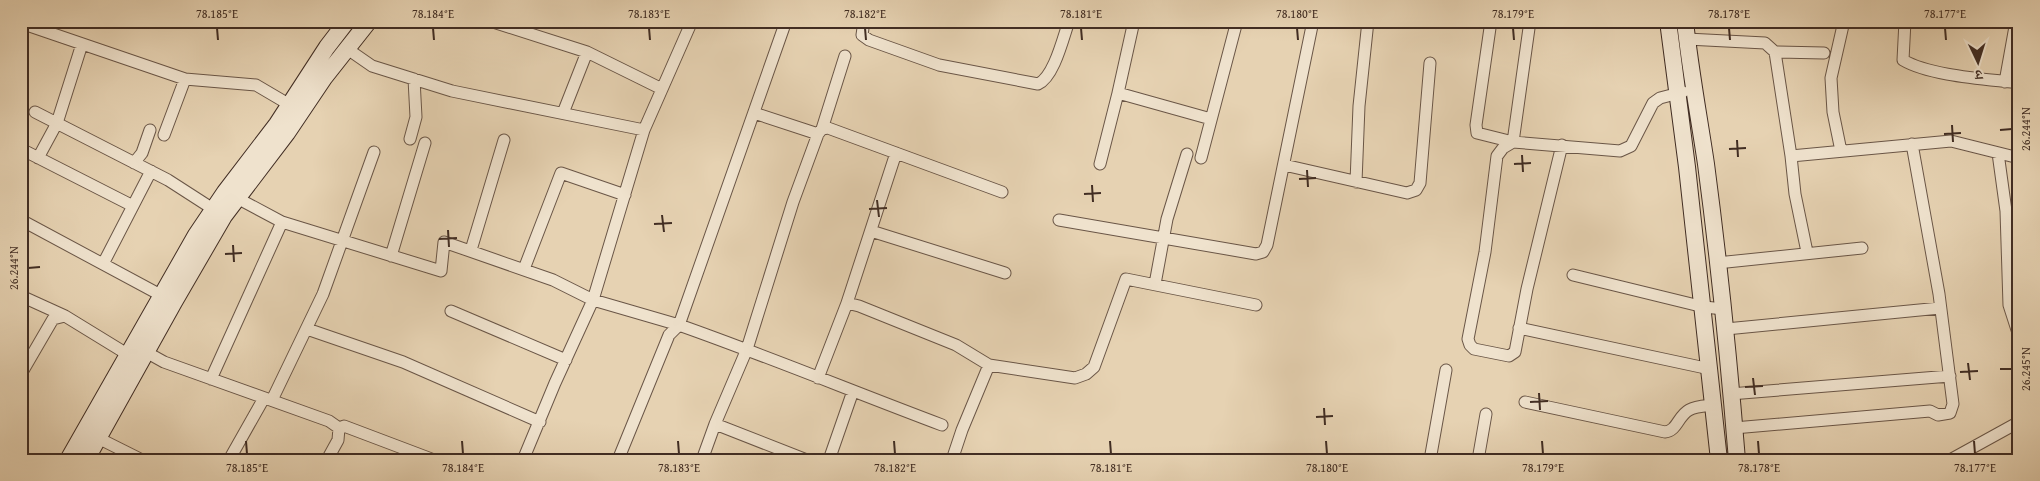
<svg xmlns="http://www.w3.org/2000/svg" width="2040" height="481" font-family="'Gentium Book Plus','Noto Serif Devanagari',serif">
<rect width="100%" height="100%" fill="#e6d2b2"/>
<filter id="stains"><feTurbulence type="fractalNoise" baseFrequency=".004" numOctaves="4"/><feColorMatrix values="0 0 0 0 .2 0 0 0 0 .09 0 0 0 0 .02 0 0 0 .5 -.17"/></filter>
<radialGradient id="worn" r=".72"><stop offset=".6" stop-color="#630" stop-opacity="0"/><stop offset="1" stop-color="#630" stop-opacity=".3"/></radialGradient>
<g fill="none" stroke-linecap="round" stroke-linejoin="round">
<g stroke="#6a5647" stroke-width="13">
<path id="street" d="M 490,21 L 587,52 L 662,89
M 864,21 L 862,35 L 869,40 L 939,65 L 1038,84 C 1054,77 1063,38 1069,21
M 1134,21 L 1118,93 L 1211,119
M 1491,21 L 1476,125 L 1477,133 L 1513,142 L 1530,21
M 1905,21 L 1903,60 C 1930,76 1987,79 2019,83
M 21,23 L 185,79 L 256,85 L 290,105
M 1687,39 L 1765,43 L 1775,52 L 1791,156 L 1951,141 L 2019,158
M 346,48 L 372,66 L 452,91 L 644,130 L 593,300 L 555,383 L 523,460
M 1775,52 L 1824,53
M 2005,82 L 2016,21
M 35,112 L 168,180 L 213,209
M 563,113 L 587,52
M 754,113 L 818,134
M 822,129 L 845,56
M 644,130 L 692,21
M 164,135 L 185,79
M 410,139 L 416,117 L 414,79
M 1562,145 L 1527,289 L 1515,352 L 1509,356 L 1474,349 L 1470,345 L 1468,339 L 1485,252 L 1497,156 L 1503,148 L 1513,142 L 1620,151 L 1631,146 L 1653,103 L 1660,98 L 1683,92
M 21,149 L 133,206
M 1841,151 L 1833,112 L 1831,78 L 1844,21
M 1998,153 L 2006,211 L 2009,305 L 2019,336
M 1791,156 L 1795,194 L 1807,252
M 38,158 L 57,123 L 82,44
M 1201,158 L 1237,21
M 134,163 L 142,153 L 150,130
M 1100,164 L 1118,93
M 1284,165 L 1407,193 L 1416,190 L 1420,183 L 1430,63
M 1356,182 L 1359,106 L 1368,21
M 237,198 L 282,222 L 441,271 L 444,242 L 553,280 L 593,300 L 679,325 L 786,21
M 21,220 L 168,299
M 1059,220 L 1256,254 L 1263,252 L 1267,245 L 1313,21
M 871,231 L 1005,273
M 471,250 L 504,140
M 391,256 L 425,143
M 1717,263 L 1862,248
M 103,264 L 151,171
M 524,269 L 561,173 L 625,195
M 1573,275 L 1704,307 L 1724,309
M 1155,284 L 1167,219 L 1187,154
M 21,296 L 65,316
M 847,303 L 896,153
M 451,311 L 566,360
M 1519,328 L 1710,369
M 307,329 L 403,362 L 540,422
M 1726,329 L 1940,308
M 146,352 L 164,362 L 329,421 L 339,428 L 338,440 L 327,460
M 21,374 L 53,319 L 65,316 L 127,354
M 818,378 L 847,303 L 859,306 L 956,345 L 989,365 L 1075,378 L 1086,374 L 1094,367 L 1126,279 L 1256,305
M 211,379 L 282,222
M 1730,394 L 1950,376
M 272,400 L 323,294 L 374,152
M 1525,402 L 1665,432 C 1677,431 1678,416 1689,410 C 1696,406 1706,406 1714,405
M 339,428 L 344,426 L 434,460
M 1734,428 L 1930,411 L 1938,415 L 1950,413 L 1953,404 L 1939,294 L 1912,144
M 92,435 L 142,460
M 229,460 L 264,398
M 618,460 L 669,335 L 679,325 C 767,356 854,392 942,425
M 702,460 L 715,424
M 807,460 L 715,424 L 747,349 L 793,202 L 818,134 L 822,129 L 828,128 L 1002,192
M 829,460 L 853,391
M 952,460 L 962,430 L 989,365
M 1430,460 L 1446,370
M 1478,460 L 1486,414
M 1950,460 L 2019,422"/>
</g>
<g stroke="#412d23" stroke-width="18">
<path id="secondary" d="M 1668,21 L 1687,167 L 1719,460
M 1685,21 C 1690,69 1699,117 1706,164 C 1719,262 1729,361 1737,460
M 68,460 L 196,235 L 225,192 L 277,124 L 327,47 L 347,21
M 86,460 L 174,302 L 224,216 L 287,133 L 324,78 L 369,21"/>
</g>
<use href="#street" stroke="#efe2cd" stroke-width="11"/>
<use href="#secondary" stroke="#efe2cd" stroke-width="16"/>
</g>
<path fill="none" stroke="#412d23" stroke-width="2" d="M 217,28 L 218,40M 433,28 L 434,40M 649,28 L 650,40M 865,28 L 866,40M 1081,28 L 1082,40M 1297,28 L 1298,40M 1513,28 L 1514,40M 1729,28 L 1730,40M 1945,28 L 1946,40M 1952,125 L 1953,142M 2000,130 L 2012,129M 1944,134 L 1961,133M 1737,140 L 1738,157M 1729,149 L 1746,148M 1522,155 L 1523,172M 1514,164 L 1531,163M 1307,170 L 1308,187M 1299,179 L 1316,178M 1092,185 L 1093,202M 1084,194 L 1101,193M 877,200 L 879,217M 869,209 L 887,208M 662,215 L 664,232M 654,224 L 672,223M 448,230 L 449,247M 439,239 L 457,238M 233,245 L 234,262M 225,254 L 242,253M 28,268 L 40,267M 1968,363 L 1970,380M 2000,369 L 2012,369M 1960,372 L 1978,371M 1753,378 L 1755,395M 1745,387 L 1763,386M 1539,393 L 1540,410M 1530,402 L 1548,401M 1324,408 L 1325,425M 1316,417 L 1333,416M 246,441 L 247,454M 462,441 L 463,454M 678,441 L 679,454M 894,441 L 895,454M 1110,441 L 1111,454M 1326,441 L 1327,454M 1542,441 L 1543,454M 1758,441 L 1759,454M 1974,441 L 1975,454"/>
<rect width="2040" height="481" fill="none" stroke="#e6d2b2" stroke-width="55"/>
<g transform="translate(1978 62) rotate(176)" stroke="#efe2cd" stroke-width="4" paint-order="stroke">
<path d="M0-4L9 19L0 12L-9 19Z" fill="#412d23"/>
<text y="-8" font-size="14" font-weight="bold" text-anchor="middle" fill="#412d23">उ</text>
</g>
<rect x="28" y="28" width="1984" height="426" fill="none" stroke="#412d23" stroke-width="2"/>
<g font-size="12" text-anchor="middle" fill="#412d23">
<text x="217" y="18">78.185°E</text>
<text x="433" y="18">78.184°E</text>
<text x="649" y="18">78.183°E</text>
<text x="865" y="18">78.182°E</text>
<text x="1081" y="18">78.181°E</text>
<text x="1297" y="18">78.180°E</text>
<text x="1513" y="18">78.179°E</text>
<text x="1729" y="18">78.178°E</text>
<text x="1945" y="18">78.177°E</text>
<text transform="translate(2026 129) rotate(-90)" y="4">26.244°N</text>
<text transform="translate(14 268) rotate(-90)" y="4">26.244°N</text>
<text transform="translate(2026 369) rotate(-90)" y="4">26.245°N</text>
<text x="247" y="472">78.185°E</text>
<text x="463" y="472">78.184°E</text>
<text x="679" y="472">78.183°E</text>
<text x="895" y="472">78.182°E</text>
<text x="1111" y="472">78.181°E</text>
<text x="1327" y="472">78.180°E</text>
<text x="1543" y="472">78.179°E</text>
<text x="1759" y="472">78.178°E</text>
<text x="1975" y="472">78.177°E</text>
</g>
<rect width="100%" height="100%" filter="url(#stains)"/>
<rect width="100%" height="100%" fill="url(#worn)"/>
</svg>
